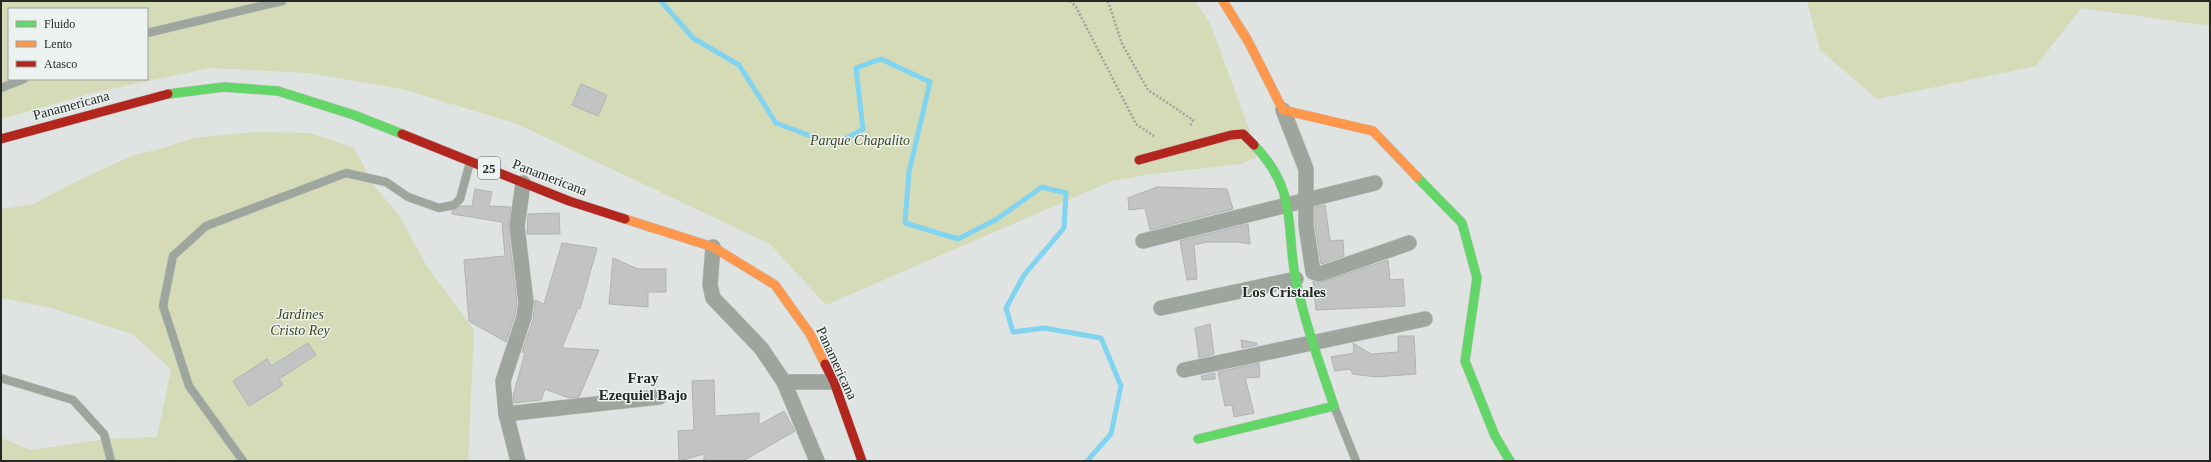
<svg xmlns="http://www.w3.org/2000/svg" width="2211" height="462" font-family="Georgia,serif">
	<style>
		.green { fill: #d5dab7; fill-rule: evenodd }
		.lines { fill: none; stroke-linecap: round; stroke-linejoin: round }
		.stream { stroke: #81d4f0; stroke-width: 5 }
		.building { fill: #c1c4c3; stroke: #b0b3b2 }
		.lane-casing { stroke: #bec1c0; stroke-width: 9 }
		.street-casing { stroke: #bec1c0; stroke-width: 16 }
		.fast-casing { stroke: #bec1c0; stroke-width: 10 }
		.slow-casing { stroke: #bec1c0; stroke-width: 10 }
		.jam-casing { stroke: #bec1c0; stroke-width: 10 }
		.path { stroke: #9ea39e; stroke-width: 2.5; stroke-dasharray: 2 2; stroke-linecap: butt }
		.lane { stroke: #9da59c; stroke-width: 8 }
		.street { stroke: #9da59c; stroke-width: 15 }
		.fast { stroke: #63d668; stroke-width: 9 }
		.slow { stroke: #ff974d; stroke-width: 9 }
		.jam { stroke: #b3261e; stroke-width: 9 }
		.labels { text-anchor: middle; stroke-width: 3; stroke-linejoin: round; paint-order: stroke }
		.shield { fill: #ebf2ef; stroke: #606563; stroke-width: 1 }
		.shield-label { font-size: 13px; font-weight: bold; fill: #252827 }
		.street-label { font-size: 14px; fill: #252827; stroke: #ebf2ef }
		.park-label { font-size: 14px; font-style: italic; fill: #42461e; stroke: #ebf2ef }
		.neighbourhood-label { font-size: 15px; font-weight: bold; fill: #252827; stroke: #ebf2ef }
	</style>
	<rect width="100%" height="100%" fill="#dfe3e1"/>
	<g class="green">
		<path d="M 1,1 L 1195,1 L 1210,23 L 1259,156 L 1241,164 L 1144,175 L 1112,181 L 826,305 L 770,244 L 517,124 L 402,89 L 308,73 L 210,68 L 96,92 L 1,119 ZM 9,9 L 147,9 L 147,79 L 9,79 Z"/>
		<path d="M 1807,1 L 2210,1 L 2210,26 L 2081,8 L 2036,66 L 1877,99 L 1820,50 Z"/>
		<path d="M 254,132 L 310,133 L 354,148 L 375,187 L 399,215 L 426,265 L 474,330 L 468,461 L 176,461 L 174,458 L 175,461 L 1,461 L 1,438 L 31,450 L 107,439 L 157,437 L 171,369 L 132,334 L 51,308 L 1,298 L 1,209 L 32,205 L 75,182 L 134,155 L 160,149 L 194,138 Z"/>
	</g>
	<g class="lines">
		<path class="stream" d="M 661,1 L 693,38 L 739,65 L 776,123 L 835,145 L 863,129 L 856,68 L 881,59 L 930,82 L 909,172 L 905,223 L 958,239 L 997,219 L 1042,187 L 1066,193 L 1064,228 L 1024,275 L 1006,308 L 1013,332 L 1044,328 L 1101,338 L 1121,386 L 1111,434 L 1087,461"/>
	</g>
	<g class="building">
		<path d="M 581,84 L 607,95 L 598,116 L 572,105 Z"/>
		<path d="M 1157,187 L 1227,189 L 1233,209 L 1150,230 L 1145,208 L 1129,210 L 1128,198 Z"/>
		<path d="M 475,189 L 492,192 L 489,206 L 511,207 L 508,228 L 517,302 L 515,315 L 506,342 L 469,321 L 464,260 L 505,256 L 502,222 L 452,214 L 452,211 L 460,206 L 472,206 Z"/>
		<path d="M 1325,205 L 1330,241 L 1343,240 L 1344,256 L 1321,264 L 1315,224 L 1315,207 Z"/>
		<path d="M 559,213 L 560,234 L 527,234 L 528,214 Z"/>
		<path d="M 1248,224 L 1250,244 L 1238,242 L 1206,242 L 1194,245 L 1197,279 L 1187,280 L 1180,241 Z"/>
		<path d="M 562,243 L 597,248 L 580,309 L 578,308 L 562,348 L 599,350 L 579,397 L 569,398 L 545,389 L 541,400 L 514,403 L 513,396 L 525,353 L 522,352 L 533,320 L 535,300 L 544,304 Z"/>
		<path d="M 613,258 L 638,269 L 666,269 L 666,292 L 648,292 L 648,307 L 609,304 Z"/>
		<path d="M 1388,260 L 1390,280 L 1403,279 L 1405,306 L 1316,310 L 1313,281 L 1323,282 Z"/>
		<path d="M 1210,324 L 1214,354 L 1199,358 L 1195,328 Z"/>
		<path d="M 1398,336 L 1414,336 L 1416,374 L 1376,377 L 1353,374 L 1350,369 L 1335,371 L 1331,357 L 1354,353 L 1353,343 L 1371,354 L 1398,352 Z"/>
		<path d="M 1241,340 L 1257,343 L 1257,345 L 1242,348 Z"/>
		<path d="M 308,343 L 316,355 L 279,379 L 283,385 L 249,406 L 233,381 L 267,359 L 271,366 Z"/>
		<path d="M 1259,363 L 1260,377 L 1245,378 L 1254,413 L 1234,417 L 1232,405 L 1225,406 L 1218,372 Z"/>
		<path d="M 1215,373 L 1215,379 L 1202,380 L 1201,376 Z"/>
		<path d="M 714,380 L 715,416 L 759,413 L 759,425 L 784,411 L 795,431 L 743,461 L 704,461 L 704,454 L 679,461 L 678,431 L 694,430 L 692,381 Z"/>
	</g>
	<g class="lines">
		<g class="lane-casing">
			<g id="lane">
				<path d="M 147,33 L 282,1"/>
				<path d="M 1,88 L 24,79"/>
				<path d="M 1,378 L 73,400 L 104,434 L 111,461"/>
				<path d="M 1334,406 L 1356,461"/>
				<path d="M 243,461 L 189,386 L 163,306 L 173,256 L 206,226 L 346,173 L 386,182 L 408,197 L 439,208 L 454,205 L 460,199 L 470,162"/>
			</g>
		</g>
		<g class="street-casing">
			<g id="street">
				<path d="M 1283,110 L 1306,169 L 1306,225 L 1313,272 L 1320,274 L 1409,243"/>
				<path d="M 1143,241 L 1375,183"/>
				<path d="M 713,247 L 710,285 L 713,298 L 761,348 L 784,382 L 817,461"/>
				<path d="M 1161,308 L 1296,279"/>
				<path d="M 1184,370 L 1425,319"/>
				<path d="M 784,382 L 834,382"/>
				<path d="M 506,414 L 659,397"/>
				<path d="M 518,461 L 506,414 L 503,381 L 524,317 L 526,302 L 517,227 L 523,183"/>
			</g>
		</g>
		<g class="fast-casing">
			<g id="fast">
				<path d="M 168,94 L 224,87 L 278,91 L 354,115 L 402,134"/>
				<path d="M 1417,177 L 1462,223 L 1477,278 L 1465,361 L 1495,436 L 1510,461"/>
				<path d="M 1198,439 L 1334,406 C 1320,365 1305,323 1296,281 C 1285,226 1299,192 1254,145"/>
			</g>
		</g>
		<g class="slow-casing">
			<g id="slow">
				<path d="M 1223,1 L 1248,41 L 1283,110 L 1373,131 L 1417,177"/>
				<path d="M 625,219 L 713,247 L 775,285 L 810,334 L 825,364"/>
			</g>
		</g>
		<g class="jam-casing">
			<g id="jam">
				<path d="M 402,134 L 569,201 L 625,219"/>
				<path d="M 1,139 L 168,94"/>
				<path d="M 1139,160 L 1231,135 L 1243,134 L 1254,145"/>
				<path d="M 825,364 L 834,382 L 862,461"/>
			</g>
		</g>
		<g class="path">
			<path d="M 1070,1 L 1076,7 L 1136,124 L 1154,136"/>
			<path d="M 1108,1 L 1122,44 L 1148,90 L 1193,120 L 1190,126"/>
		</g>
		<use href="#lane" class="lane"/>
		<use href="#street" class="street"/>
		<use href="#fast" class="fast"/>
		<use href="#slow" class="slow"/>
		<use href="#jam" class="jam"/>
	</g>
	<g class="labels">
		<rect class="shield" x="478" y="157" width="22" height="22" rx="3"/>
		<g class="shield-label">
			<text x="489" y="173">25</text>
		</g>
		<g class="street-label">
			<text transform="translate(71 105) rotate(-15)" y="5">Panamericana</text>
			<text transform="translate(550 177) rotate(21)" y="5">Panamericana</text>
			<text transform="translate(837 363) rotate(65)" y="5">Panamericana</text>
		</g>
		<g class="park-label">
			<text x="860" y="145">Parque Chapalito</text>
			<text x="300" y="319">Jardines<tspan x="300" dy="16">Cristo Rey</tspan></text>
		</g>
		<g class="neighbourhood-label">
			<text x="1284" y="297">Los Cristales</text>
			<text x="643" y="383">Fray<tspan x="643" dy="17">Ezequiel Bajo</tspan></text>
		</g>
	</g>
	<rect width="2211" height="462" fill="none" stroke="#252827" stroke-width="4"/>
	<rect x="8" y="8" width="140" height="72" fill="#ebf2ef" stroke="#9ca19f"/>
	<rect x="16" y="21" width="20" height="6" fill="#63d668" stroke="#9ca19f"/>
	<text x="44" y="28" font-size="12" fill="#252827">Fluido</text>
	<rect x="16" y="41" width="20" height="6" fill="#ff974d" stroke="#9ca19f"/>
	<text x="44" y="48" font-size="12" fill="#252827">Lento</text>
	<rect x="16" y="61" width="20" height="6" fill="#b3261e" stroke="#9ca19f"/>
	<text x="44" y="68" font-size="12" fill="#252827">Atasco</text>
</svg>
